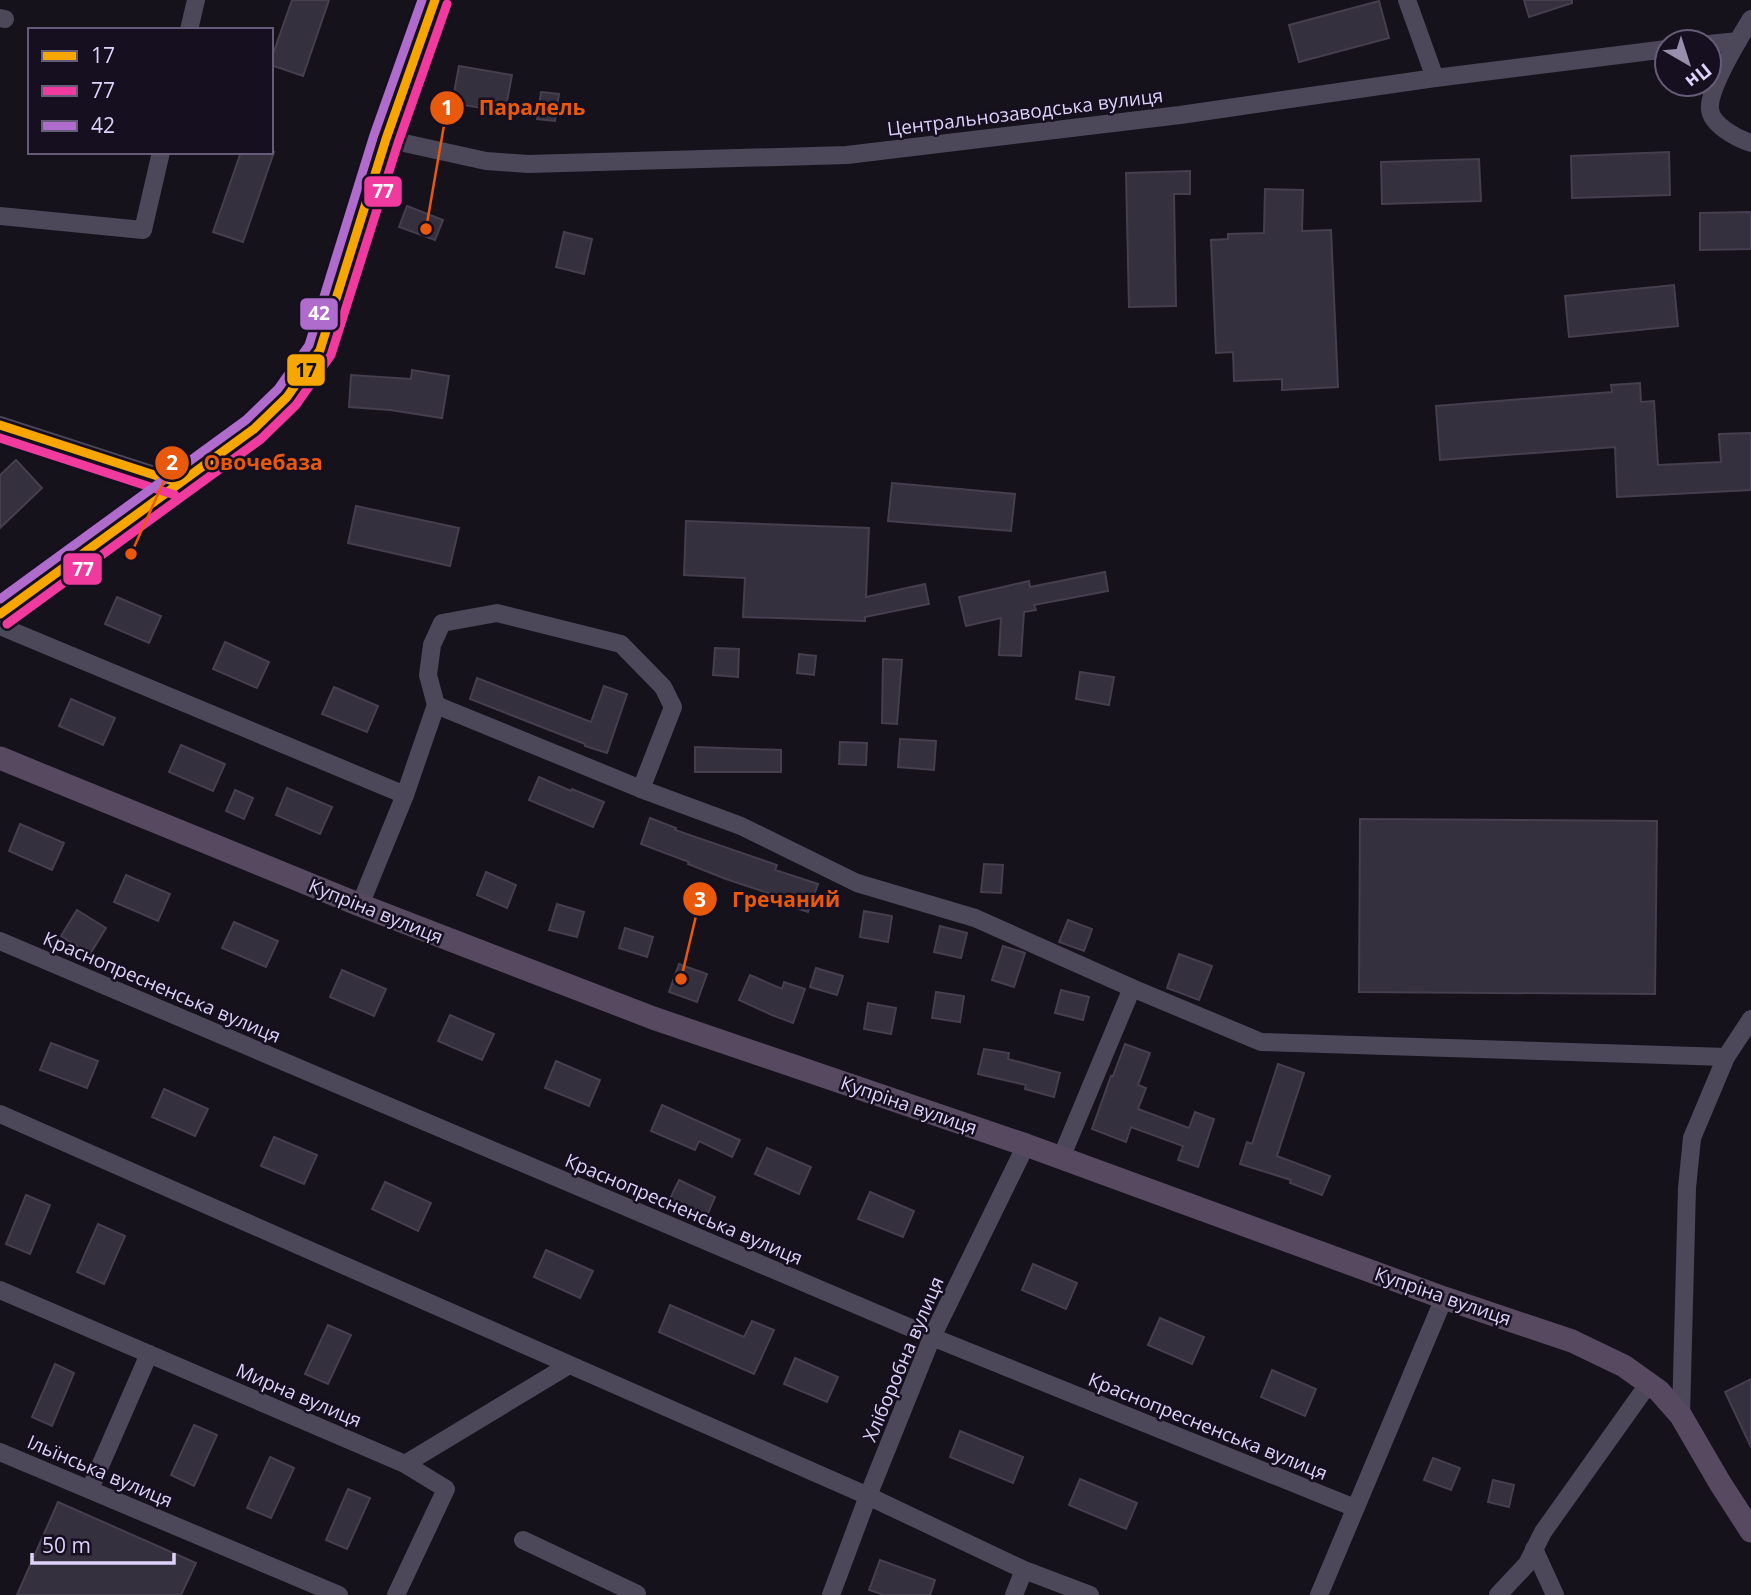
<svg xmlns="http://www.w3.org/2000/svg" width="1751" height="1595" font-family="'Open Sans',sans-serif">
	<style>
		.building { fill: #35303e; stroke: #443e4f; stroke-width: 2 }
		.lines { fill: none; stroke-linecap: round; stroke-linejoin: round }
		.minor { stroke: #4c485a; stroke-width: 18 }
		.major { stroke: #564960; stroke-width: 23 }
		.bus-1-casing { stroke: #150f1f; stroke-width: 14 }
		.bus-2-casing { stroke: #150f1f; stroke-width: 14 }
		.bus-3-casing { stroke: #150f1f; stroke-width: 14 }
		.bus-1 { stroke: #f7a600; stroke-width: 9 }
		.bus-2 { stroke: #f13a9d; stroke-width: 9 }
		.bus-3 { stroke: #b06ccc; stroke-width: 9 }
		.labels { text-anchor: middle; stroke-width: 5; stroke-linejoin: round; paint-order: stroke }
		.street-label { font-size: 19px; fill: #ded2fa; stroke: #150f1f }
		.leader { fill: none; stroke: #e8590c; stroke-width: 2.5 }
		.callout-dot { fill: #e8590c; stroke: #150f1f; stroke-width: 2.5 }
		.mark-label { font-size: 21px; text-anchor: middle; font-weight: bold; fill: #fff }
		.callout-label { font-size: 21px; text-anchor: middle; font-weight: bold; fill: #e8590c; stroke: #150f1f; stroke-width: 5; stroke-linejoin: round; paint-order: stroke }
		.line-badge { stroke: #150f1f; stroke-width: 2.5 }
		.badge-label { font-size: 19px; text-anchor: middle; font-weight: bold; fill: #fff }
		.pale-badge-label { font-size: 19px; text-anchor: middle; font-weight: bold; fill: #111 }
	</style>
	<rect width="100%" height="100%" fill="#16121c"/>
	<g class="building">
		<path d="M 292,0 L 329,0 L 303,76 L 271,65 L 271,60 Z"/>
		<path d="M 1524,0 L 1572,0 L 1572,3 L 1529,17 Z"/>
		<path d="M 1379,1 L 1389,38 L 1299,62 L 1289,25 Z"/>
		<path d="M 459,66 L 512,75 L 505,112 L 452,103 Z"/>
		<path d="M 541,92 L 559,94 L 555,121 L 537,119 Z"/>
		<path d="M 241,152 L 274,152 L 243,242 L 213,232 Z"/>
		<path d="M 1669,152 L 1670,195 L 1572,198 L 1571,156 Z"/>
		<path d="M 1479,159 L 1481,201 L 1382,204 L 1381,162 Z"/>
		<path d="M 1190,171 L 1190,194 L 1174,194 L 1176,306 L 1129,307 L 1126,173 Z"/>
		<path d="M 1265,189 L 1303,190 L 1302,231 L 1331,230 L 1338,387 L 1282,390 L 1282,379 L 1234,381 L 1233,352 L 1216,353 L 1211,240 L 1228,239 L 1228,234 L 1264,233 Z"/>
		<path d="M 407,206 L 443,220 L 435,240 L 399,227 Z"/>
		<path d="M 1751,212 L 1751,249 L 1700,250 L 1700,213 Z"/>
		<path d="M 564,232 L 592,239 L 584,274 L 556,267 Z"/>
		<path d="M 1674,285 L 1678,326 L 1569,337 L 1565,296 Z"/>
		<path d="M 412,370 L 449,376 L 442,418 L 390,410 L 349,407 L 351,375 L 411,379 Z"/>
		<path d="M 1640,383 L 1641,402 L 1654,401 L 1658,465 L 1721,462 L 1719,434 L 1751,433 L 1751,490 L 1617,497 L 1615,447 L 1440,460 L 1436,406 L 1612,392 L 1611,385 Z"/>
		<path d="M 16,460 L 42,488 L 0,528 L 0,475 Z"/>
		<path d="M 892,483 L 1015,494 L 1011,531 L 888,521 Z"/>
		<path d="M 356,506 L 459,528 L 450,566 L 348,543 Z"/>
		<path d="M 686,521 L 869,528 L 866,597 L 925,584 L 929,604 L 865,617 L 865,621 L 743,617 L 745,578 L 684,575 Z"/>
		<path d="M 1105,572 L 1108,591 L 1034,605 L 1036,610 L 1024,612 L 1021,656 L 999,655 L 1001,618 L 966,626 L 959,597 L 1029,581 L 1030,587 Z"/>
		<path d="M 117,597 L 161,616 L 149,643 L 105,624 Z"/>
		<path d="M 225,642 L 269,662 L 257,688 L 213,669 Z"/>
		<path d="M 715,648 L 739,649 L 738,677 L 713,675 Z"/>
		<path d="M 799,654 L 816,656 L 814,675 L 797,673 Z"/>
		<path d="M 883,659 L 902,660 L 897,724 L 882,723 Z"/>
		<path d="M 1080,672 L 1114,677 L 1109,705 L 1076,699 Z"/>
		<path d="M 477,678 L 591,722 L 604,686 L 627,694 L 607,753 L 585,746 L 585,744 L 470,699 Z"/>
		<path d="M 334,687 L 378,706 L 367,732 L 322,714 Z"/>
		<path d="M 71,699 L 115,718 L 103,745 L 59,726 Z"/>
		<path d="M 900,739 L 936,741 L 934,770 L 898,767 Z"/>
		<path d="M 840,742 L 867,743 L 866,765 L 839,764 Z"/>
		<path d="M 181,745 L 225,764 L 213,791 L 169,772 Z"/>
		<path d="M 695,747 L 781,750 L 781,772 L 695,772 Z"/>
		<path d="M 539,777 L 571,791 L 572,789 L 604,802 L 593,827 L 529,800 Z"/>
		<path d="M 287,788 L 332,807 L 320,834 L 276,815 Z"/>
		<path d="M 235,790 L 253,798 L 244,819 L 226,811 Z"/>
		<path d="M 650,818 L 676,828 L 675,830 L 777,865 L 775,870 L 818,884 L 808,912 L 782,903 L 783,898 L 726,879 L 688,864 L 689,862 L 641,844 Z"/>
		<path d="M 1360,819 L 1657,821 L 1655,994 L 1359,992 Z"/>
		<path d="M 20,824 L 64,843 L 52,870 L 9,851 Z"/>
		<path d="M 984,864 L 1003,865 L 1001,893 L 981,892 Z"/>
		<path d="M 486,872 L 516,885 L 507,908 L 477,895 Z"/>
		<path d="M 126,875 L 170,894 L 158,921 L 114,902 Z"/>
		<path d="M 557,904 L 584,912 L 577,937 L 549,930 Z"/>
		<path d="M 77,910 L 106,928 L 90,954 L 61,936 Z"/>
		<path d="M 864,911 L 892,916 L 888,942 L 860,937 Z"/>
		<path d="M 1068,920 L 1092,929 L 1084,951 L 1059,942 Z"/>
		<path d="M 234,922 L 278,941 L 266,967 L 222,948 Z"/>
		<path d="M 940,926 L 967,933 L 961,958 L 934,952 Z"/>
		<path d="M 625,928 L 653,937 L 647,957 L 619,948 Z"/>
		<path d="M 1003,946 L 1025,953 L 1014,987 L 992,980 Z"/>
		<path d="M 1179,954 L 1212,966 L 1199,1000 L 1167,988 Z"/>
		<path d="M 679,964 L 707,974 L 697,1002 L 669,992 Z"/>
		<path d="M 816,968 L 843,976 L 837,995 L 810,987 Z"/>
		<path d="M 342,970 L 386,989 L 374,1016 L 330,997 Z"/>
		<path d="M 750,975 L 782,989 L 784,982 L 805,989 L 793,1023 L 772,1015 L 739,1000 Z"/>
		<path d="M 1061,990 L 1089,997 L 1083,1020 L 1055,1013 Z"/>
		<path d="M 936,992 L 964,996 L 960,1022 L 932,1018 Z"/>
		<path d="M 868,1003 L 896,1008 L 891,1034 L 864,1029 Z"/>
		<path d="M 450,1015 L 494,1034 L 482,1060 L 438,1041 Z"/>
		<path d="M 51,1043 L 98,1061 L 87,1088 L 40,1070 Z"/>
		<path d="M 1125,1044 L 1150,1053 L 1138,1085 L 1146,1088 L 1138,1109 L 1189,1128 L 1195,1112 L 1214,1119 L 1198,1167 L 1178,1160 L 1183,1146 L 1131,1127 L 1126,1142 L 1092,1129 L 1111,1076 L 1113,1076 Z"/>
		<path d="M 984,1049 L 1009,1053 L 1008,1059 L 1060,1073 L 1054,1097 L 1025,1089 L 1026,1085 L 978,1074 Z"/>
		<path d="M 556,1061 L 600,1080 L 589,1106 L 545,1088 Z"/>
		<path d="M 1278,1064 L 1304,1073 L 1277,1156 L 1330,1176 L 1322,1195 L 1290,1183 L 1291,1180 L 1240,1164 L 1247,1142 L 1252,1144 Z"/>
		<path d="M 164,1089 L 208,1109 L 195,1136 L 152,1117 Z"/>
		<path d="M 662,1105 L 740,1140 L 732,1157 L 699,1141 L 695,1150 L 651,1131 Z"/>
		<path d="M 274,1137 L 317,1155 L 304,1184 L 261,1166 Z"/>
		<path d="M 767,1148 L 811,1167 L 799,1194 L 755,1174 Z"/>
		<path d="M 679,1180 L 715,1197 L 705,1220 L 668,1203 Z"/>
		<path d="M 385,1182 L 431,1203 L 418,1231 L 372,1209 Z"/>
		<path d="M 870,1192 L 914,1211 L 903,1237 L 858,1219 Z"/>
		<path d="M 26,1195 L 50,1205 L 30,1254 L 6,1244 Z"/>
		<path d="M 98,1224 L 125,1236 L 104,1284 L 77,1272 Z"/>
		<path d="M 546,1250 L 593,1271 L 580,1298 L 534,1277 Z"/>
		<path d="M 1033,1264 L 1077,1283 L 1066,1309 L 1022,1290 Z"/>
		<path d="M 670,1305 L 744,1337 L 752,1321 L 774,1330 L 754,1374 L 659,1332 Z"/>
		<path d="M 1160,1318 L 1204,1337 L 1192,1364 L 1148,1345 Z"/>
		<path d="M 328,1325 L 351,1335 L 328,1384 L 305,1374 Z"/>
		<path d="M 795,1358 L 838,1377 L 827,1402 L 784,1384 Z"/>
		<path d="M 55,1364 L 74,1373 L 52,1426 L 32,1417 Z"/>
		<path d="M 1272,1370 L 1316,1389 L 1305,1416 L 1261,1397 Z"/>
		<path d="M 1751,1379 L 1751,1447 L 1725,1392 Z"/>
		<path d="M 194,1425 L 217,1435 L 194,1486 L 171,1475 Z"/>
		<path d="M 960,1431 L 1023,1457 L 1013,1483 L 950,1457 Z"/>
		<path d="M 270,1457 L 294,1468 L 271,1518 L 247,1508 Z"/>
		<path d="M 1433,1458 L 1460,1468 L 1451,1490 L 1424,1480 Z"/>
		<path d="M 1080,1479 L 1137,1503 L 1126,1529 L 1069,1505 Z"/>
		<path d="M 1493,1480 L 1514,1485 L 1509,1507 L 1488,1502 Z"/>
		<path d="M 348,1489 L 370,1498 L 347,1549 L 326,1540 Z"/>
		<path d="M 58,1502 L 196,1563 L 181,1595 L 17,1595 Z"/>
		<path d="M 880,1560 L 935,1580 L 930,1595 L 884,1595 L 869,1590 Z"/>
	</g>
	<g class="lines">
		<g class="minor">
			<path d="M 1407,0 L 1435,78"/>
			<path d="M 0,18 L 5,19"/>
			<path d="M 1751,19 C 1740,37 1708,89 1710,109 C 1711,125 1738,139 1751,143"/>
			<path d="M 189,30 L 196,0"/>
			<path d="M 1709,44 L 1738,41"/>
			<path d="M 386,139 L 486,161 L 528,164 L 847,155 L 1180,115 L 1435,78 L 1667,49"/>
			<path d="M 0,216 L 143,230 L 161,152"/>
			<path d="M 0,425 L 179,483"/>
			<path d="M 0,626 L 405,795 L 436,705 L 641,789 L 741,826 L 857,883 L 975,918 L 1132,988 L 1261,1042 L 1726,1057"/>
			<path d="M 436,705 L 428,675 L 432,645 L 442,623 L 497,613 L 621,644 L 663,687 L 673,707 L 641,789"/>
			<path d="M 360,905 L 405,795"/>
			<path d="M 0,941 L 932,1337 L 1355,1508"/>
			<path d="M 0,1114 L 868,1496 L 1024,1570 L 1090,1595"/>
			<path d="M 1061,1158 L 1132,988"/>
			<path d="M 0,1290 L 405,1464 L 569,1365"/>
			<path d="M 1681,1416 L 1687,1188 L 1692,1138 L 1726,1057 L 1751,1019"/>
			<path d="M 0,1452 L 339,1595"/>
			<path d="M 90,1489 L 149,1354"/>
			<path d="M 523,1540 L 637,1594 L 636,1595"/>
			<path d="M 1534,1549 L 1555,1595"/>
			<path d="M 396,1595 L 446,1489 L 405,1464"/>
			<path d="M 831,1595 L 868,1496 L 932,1337 L 1026,1145"/>
			<path d="M 1014,1595 L 1024,1570"/>
			<path d="M 1319,1595 L 1444,1298"/>
			<path d="M 1498,1595 L 1527,1564 L 1543,1532 L 1649,1383"/>
		</g>
		<g class="major">
			<path d="M 0,614 L 254,429 L 287,397 L 320,350 L 386,139 L 435,0"/>
			<path d="M 0,758 L 360,905 L 653,1018 L 1026,1145 L 1444,1298 L 1572,1341 L 1624,1366 L 1659,1391 L 1681,1416 L 1720,1483 L 1751,1531"/>
		</g>
		<g class="bus-1-casing">
			<g id="bus-1">
				<path d="M 0,425 L 179,483"/>
				<path d="M 0,614 L 254,429 L 287,397 L 320,350 L 386,139 L 435,0"/>
			</g>
		</g>
		<g class="bus-2-casing">
			<g id="bus-2">
				<path d="M 0,438 L 175,495"/>
				<path d="M 7,624 L 261,439 L 296,405 L 331,355 L 398,143 L 447,4"/>
			</g>
		</g>
		<g class="bus-3-casing">
			<path id="bus-3" d="M 0,599 L 246,420 L 278,389 L 309,345 L 374,135 L 422,0"/>
		</g>
		<use href="#bus-1" class="bus-1"/>
		<use href="#bus-2" class="bus-2"/>
		<use href="#bus-3" class="bus-3"/>
	</g>
	<g class="labels">
		<g class="street-label">
			<text transform="translate(1025 112) rotate(-7)" y="7">Центральнозаводська вулиця</text>
			<text transform="translate(376 911) rotate(22)" y="7">Купріна вулиця</text>
			<text transform="translate(162 987) rotate(23)" y="7">Краснопресненська вулиця</text>
			<text transform="translate(909 1105) rotate(19)" y="7">Купріна вулиця</text>
			<text transform="translate(684 1209) rotate(23)" y="7">Краснопресненська вулиця</text>
			<text transform="translate(1443 1296) rotate(19)" y="7">Купріна вулиця</text>
			<text transform="translate(903 1359) rotate(-67)" y="7">Хліборобна вулиця</text>
			<text transform="translate(299 1395) rotate(23)" y="7">Мирна вулиця</text>
			<text transform="translate(1208 1426) rotate(22)" y="7">Краснопресненська вулиця</text>
			<text transform="translate(100 1471) rotate(23)" y="7">Ільїнська вулиця</text>
		</g>
	</g>
	<path class="leader" d="M426 229L447 108M131 554L172 463M681 979L700 899"/>
	<g class="callout-dot">
		<circle cx="426" cy="229" r="7"/>
		<circle cx="131" cy="554" r="7"/>
		<circle cx="681" cy="979" r="7"/>
		<circle cx="447" cy="108" r="18"/>
		<circle cx="172" cy="463" r="18"/>
		<circle cx="700" cy="899" r="18"/>
	</g>
	<g class="mark-label">
		<text x="447" y="115">1</text>
		<text x="172" y="470">2</text>
		<text x="700" y="907">3</text>
	</g>
	<g class="callout-label">
		<text x="532" y="115">Паралель</text>
		<text x="263" y="470">Овочебаза</text>
		<text x="786" y="907">Гречаний</text>
	</g>
	<g class="line-badge">
		<rect x="363" y="175" width="40" height="33" rx="7" fill="#f13a9d"/>
		<rect x="299" y="297" width="40" height="34" rx="7" fill="#b06ccc"/>
		<rect x="286" y="353" width="40" height="34" rx="7" fill="#f7a600"/>
		<rect x="62" y="552" width="41" height="34" rx="7" fill="#f13a9d"/>
	</g>
	<g class="badge-label">
		<text x="383" y="198">77</text>
		<text x="319" y="320">42</text>
		<text x="83" y="576">77</text>
	</g>
	<g class="pale-badge-label">
		<text x="306" y="377">17</text>
	</g>
	<rect x="28" y="28" width="245" height="126" fill="#150f1f" stroke="#655d77" stroke-width="2"/>
	<rect x="42" y="51" width="35" height="10" fill="#f7a600" stroke="#655d77" stroke-width="2"/>
	<text x="91" y="63" font-size="21" fill="#ded2fa">17</text>
	<rect x="42" y="86" width="35" height="10" fill="#f13a9d" stroke="#655d77" stroke-width="2"/>
	<text x="91" y="98" font-size="21" fill="#ded2fa">77</text>
	<rect x="42" y="121" width="35" height="10" fill="#b06ccc" stroke="#655d77" stroke-width="2"/>
	<text x="91" y="133" font-size="21" fill="#ded2fa">42</text>
	<g transform="translate(1688 63) rotate(141)"><circle r="33" fill="#150f1f" stroke="#655d77" stroke-width="2"/>
	<path d="M0-5L12 26L0 18L-12 26Z" fill="#988fac"/>
	<text y="-10" font-size="19" font-weight="bold" text-anchor="middle" fill="#ded2fa">Пн</text>
	</g>
	<path d="M32 1553v10h142v-10" fill="none" stroke="#ded2fa" stroke-width="3.5"/>
	<text x="42" y="1553" font-size="21" fill="#ded2fa" stroke="#150f1f" stroke-width="5" paint-order="stroke">50 m</text>
</svg>
